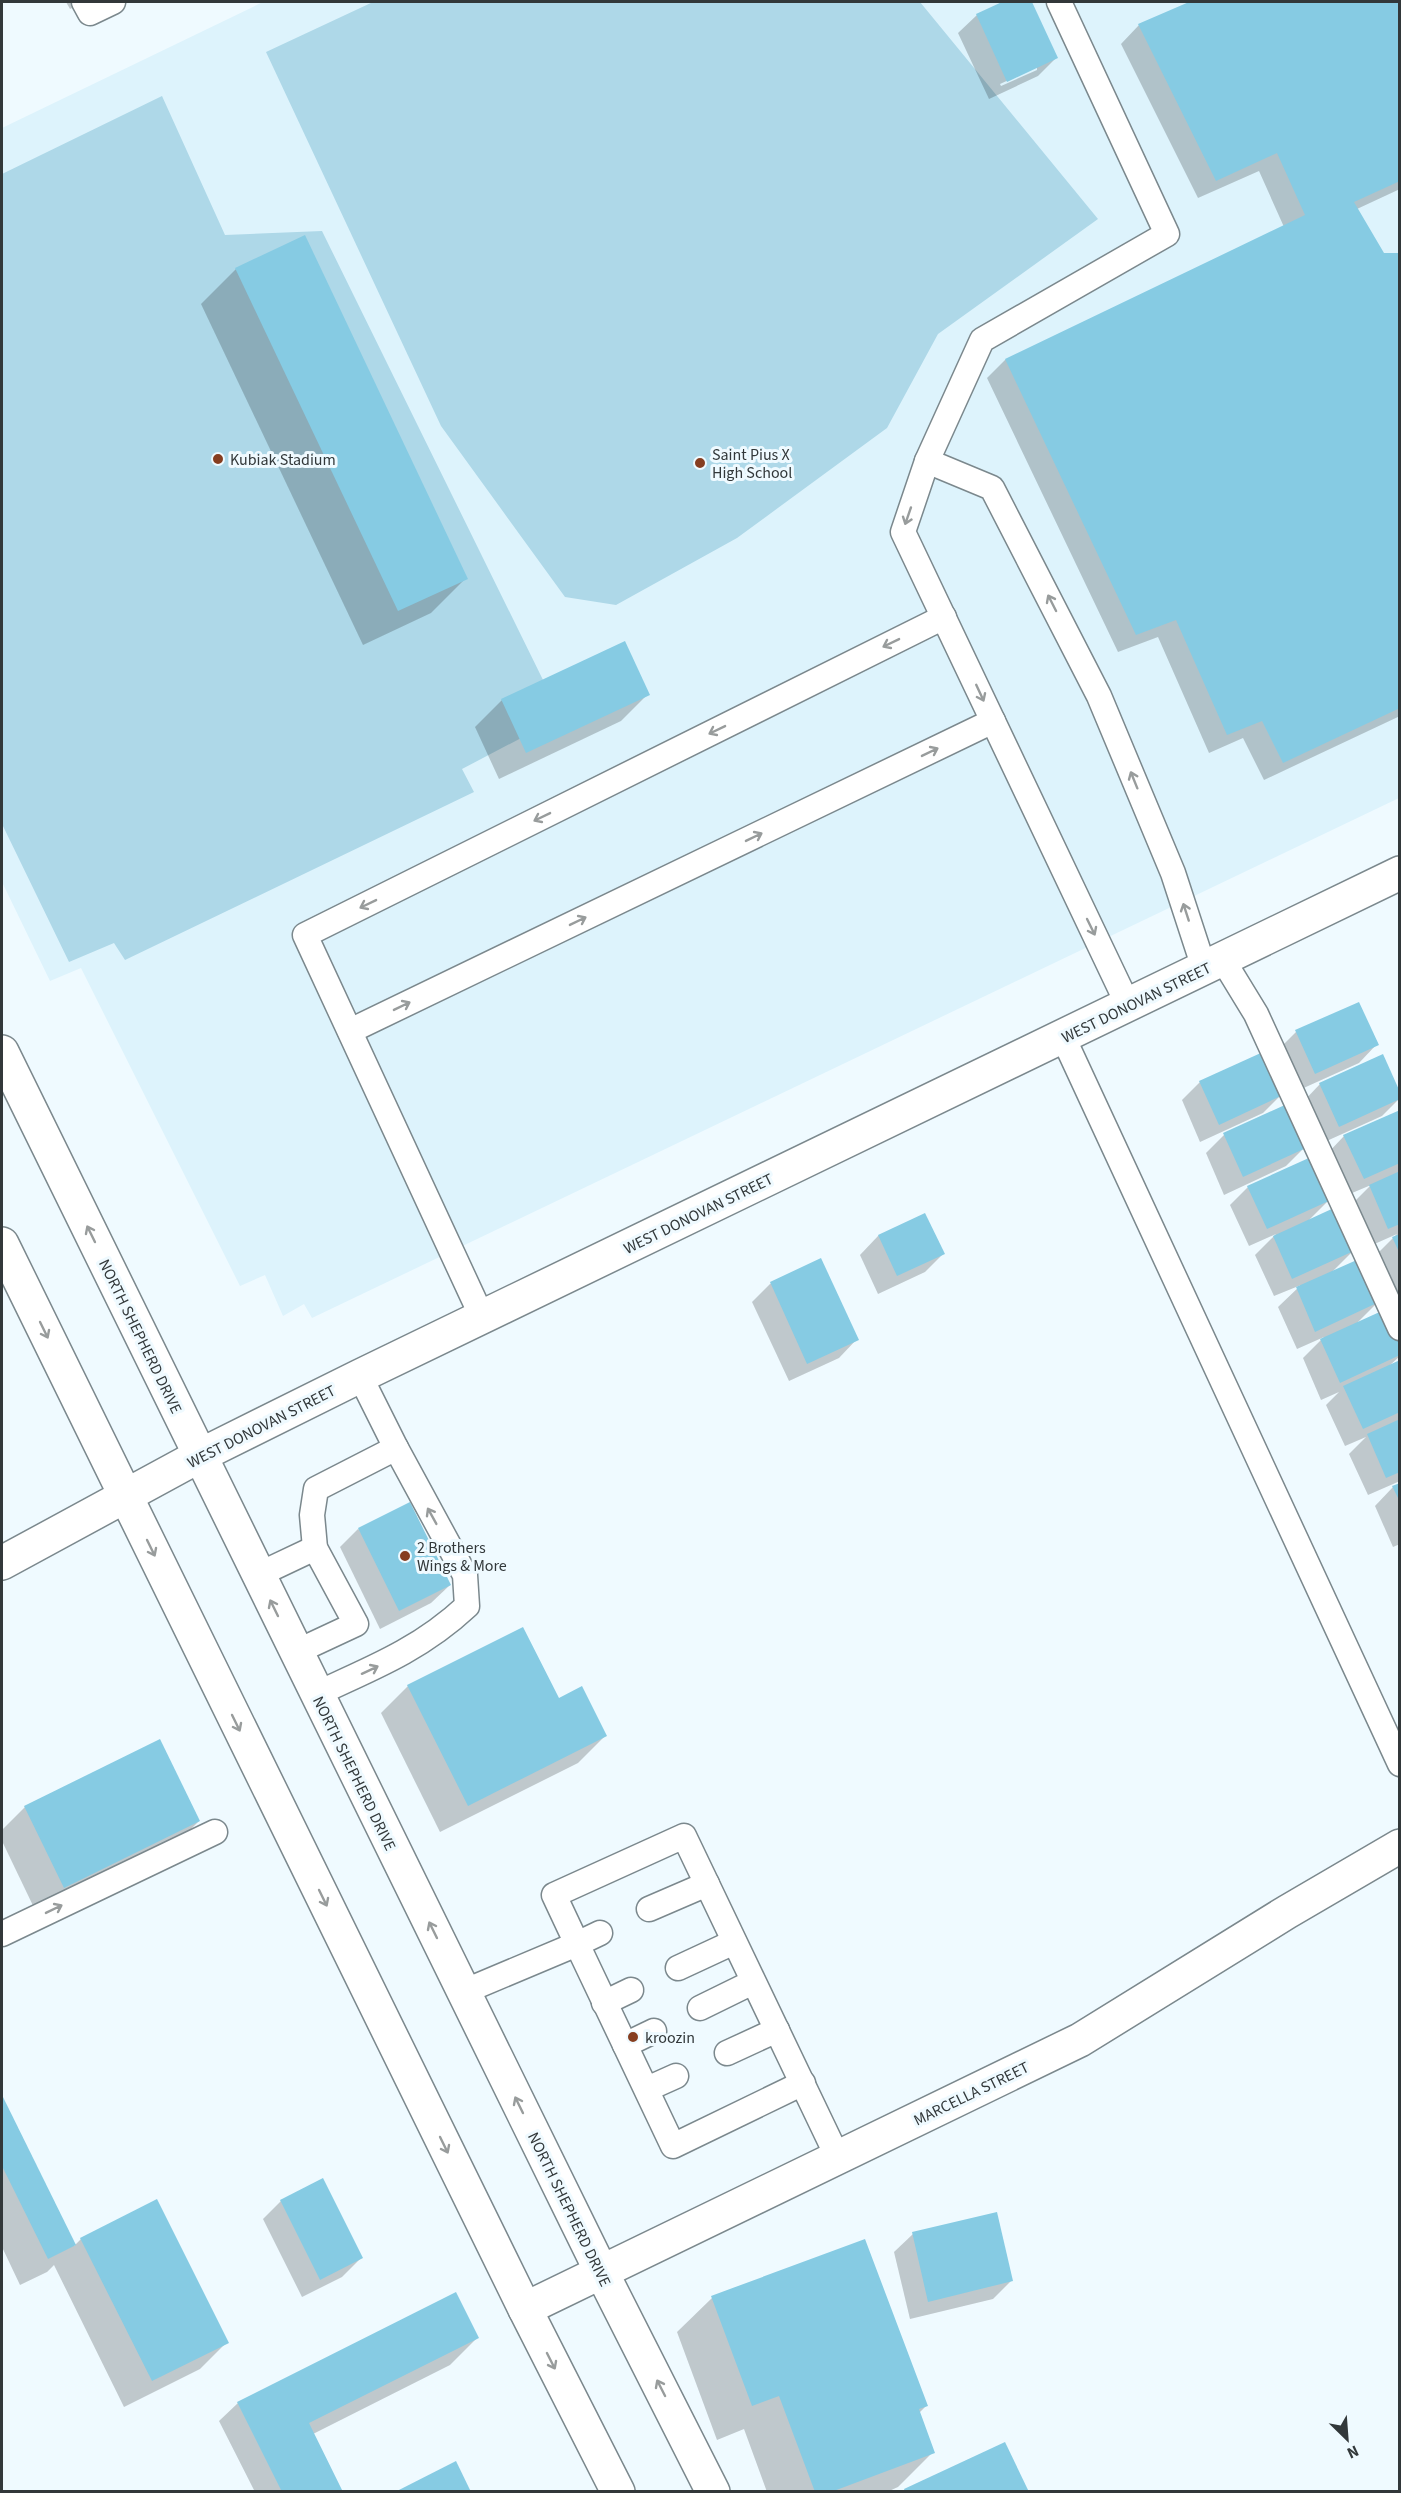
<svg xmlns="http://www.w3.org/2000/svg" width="1401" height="2493" font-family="'Source Sans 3',sans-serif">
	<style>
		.built { fill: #ddf3fc }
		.green { fill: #aed8e8 }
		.shadow { fill: #0003; fill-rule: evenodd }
		.building { fill: #86cbe3 }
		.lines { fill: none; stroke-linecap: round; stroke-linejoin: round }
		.lane-casing { stroke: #7b888d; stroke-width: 27 }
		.street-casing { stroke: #7b888d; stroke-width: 36 }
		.secondary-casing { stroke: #7b888d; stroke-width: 36 }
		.primary-casing { stroke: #7b888d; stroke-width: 36 }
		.lane { stroke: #fff; stroke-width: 24 }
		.street { stroke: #fff; stroke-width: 33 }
		.secondary { stroke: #fff; stroke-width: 33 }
		.primary { stroke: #fff; stroke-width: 33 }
		.oneway { stroke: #989c9c }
		.poi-dot { fill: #863e20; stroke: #effaff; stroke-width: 2 }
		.labels { text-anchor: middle; stroke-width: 6; stroke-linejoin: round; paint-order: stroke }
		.poi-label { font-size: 16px; fill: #32383a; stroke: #effaff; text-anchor: start }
		.street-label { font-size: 16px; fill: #32383a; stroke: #effaff }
	</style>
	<rect width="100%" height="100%" fill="#effaff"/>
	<path class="built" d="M 263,2 L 1399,2 L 1399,798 L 312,1318 L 304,1304 L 283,1316 L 265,1275 L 240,1286 L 81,968 L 50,981 L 2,882 L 2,128 Z"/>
	<g class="green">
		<path d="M 373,2 L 920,2 L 1098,219 L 938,334 L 887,428 L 737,538 L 616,605 L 565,597 L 441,426 L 266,52 Z"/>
		<path d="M 162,96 L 225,235 L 322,231 L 545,684 L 525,736 L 462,769 L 474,792 L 125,960 L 114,943 L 69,962 L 2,824 L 2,174 Z"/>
	</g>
	<g class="shadow">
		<path d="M 66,2 L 85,2 L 70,9 Z"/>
		<path d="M 1006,2 L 1030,2 L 1056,58 L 1038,76 L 989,99 L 958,33 L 977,15 ZM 1037,67 L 1037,70 L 1001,86 L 1000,84 Z"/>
		<path d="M 1192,2 L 1400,2 L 1400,189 L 1357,209 L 1383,255 L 1400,255 L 1400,716 L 1264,780 L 1243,738 L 1209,753 L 1158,637 L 1118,652 L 987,378 L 1005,360 L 1284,227 L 1259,171 L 1198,198 L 1121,44 L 1139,25 Z"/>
		<path d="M 236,269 L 466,578 L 431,613 L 363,645 L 201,304 Z"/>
		<path d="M 648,694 L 621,721 L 499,779 L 475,727 L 502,700 Z"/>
		<path d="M 1296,1032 L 1377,1044 L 1359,1063 L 1297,1091 L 1278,1050 Z"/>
		<path d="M 1200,1082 L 1281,1095 L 1263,1113 L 1200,1142 L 1182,1100 Z"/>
		<path d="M 1320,1084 L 1400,1098 L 1382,1116 L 1320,1144 L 1302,1103 Z"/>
		<path d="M 1400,1111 L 1400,1295 L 1393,1298 L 1374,1257 L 1397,1234 L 1370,1246 L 1351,1205 L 1371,1185 L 1345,1196 L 1326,1155 L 1344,1136 Z"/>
		<path d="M 1224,1135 L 1304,1148 L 1286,1166 L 1224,1195 L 1206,1153 Z"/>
		<path d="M 1248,1187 L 1329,1200 L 1308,1221 L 1354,1250 L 1332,1272 L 1378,1302 L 1357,1323 L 1400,1347 L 1400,1356 L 1389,1366 L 1400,1362 L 1400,1481 L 1368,1495 L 1349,1454 L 1366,1437 L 1345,1446 L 1326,1405 L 1339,1392 L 1321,1400 L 1303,1358 L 1324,1337 L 1297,1349 L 1278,1307 L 1301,1285 L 1274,1296 L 1255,1255 L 1276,1234 L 1249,1246 L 1230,1205 Z"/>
		<path d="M 925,1215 L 943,1254 L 925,1272 L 878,1294 L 860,1255 L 878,1236 Z"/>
		<path d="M 820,1260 L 857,1339 L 839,1358 L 789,1381 L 752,1302 L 770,1284 Z"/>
		<path d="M 1400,1484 L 1400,1544 L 1393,1547 L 1375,1506 L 1393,1487 Z"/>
		<path d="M 358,1529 L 450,1585 L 431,1603 L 380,1629 L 340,1547 Z"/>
		<path d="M 408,1686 L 558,1700 L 605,1736 L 578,1763 L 440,1832 L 381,1713 Z"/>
		<path d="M 25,1807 L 199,1821 L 172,1848 L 37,1914 L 2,1841 L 2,1830 Z"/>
		<path d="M 2,2099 L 74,2246 L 81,2239 L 227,2342 L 200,2369 L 124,2407 L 54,2265 L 47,2272 L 20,2285 L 2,2247 Z"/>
		<path d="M 281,2201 L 361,2258 L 342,2277 L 302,2297 L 263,2219 Z"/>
		<path d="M 913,2234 L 1012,2280 L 993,2299 L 910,2319 L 894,2252 Z"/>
		<path d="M 864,2241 L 926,2406 L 919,2413 L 933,2452 L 898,2487 L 887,2492 L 767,2492 L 744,2429 L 717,2440 L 677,2332 L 712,2298 Z"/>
		<path d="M 477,2338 L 450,2365 L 313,2434 L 341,2492 L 255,2492 L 219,2421 L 238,2403 Z"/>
	</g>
	<g class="building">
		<path d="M 1002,2 L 1032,2 L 1058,58 L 1007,82 L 976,14 Z"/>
		<path d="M 1189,2 L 1400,2 L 1400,181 L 1354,202 L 1384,253 L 1400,253 L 1400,708 L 1283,763 L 1262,721 L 1227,735 L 1176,620 L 1136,635 L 1005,359 L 1305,215 L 1277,153 L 1216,181 L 1138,24 Z"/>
		<path d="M 305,235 L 468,579 L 398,611 L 235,268 Z"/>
		<path d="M 625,641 L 650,695 L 526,753 L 501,699 Z"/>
		<path d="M 1359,1002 L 1379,1045 L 1315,1074 L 1295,1030 Z"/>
		<path d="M 1263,1052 L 1283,1095 L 1219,1125 L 1199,1081 Z"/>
		<path d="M 1383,1054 L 1400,1092 L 1400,1099 L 1339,1127 L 1319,1083 Z"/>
		<path d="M 1287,1104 L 1306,1148 L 1243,1177 L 1223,1133 Z"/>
		<path d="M 1400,1110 L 1400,1163 L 1364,1179 L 1343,1135 Z"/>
		<path d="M 1311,1157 L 1331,1200 L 1267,1229 L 1247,1186 Z"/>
		<path d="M 1400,1171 L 1400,1224 L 1388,1229 L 1369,1185 Z"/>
		<path d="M 1336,1207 L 1356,1250 L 1292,1279 L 1273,1236 Z"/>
		<path d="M 925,1213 L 945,1254 L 897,1276 L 878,1235 Z"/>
		<path d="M 1400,1234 L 1400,1254 L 1392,1237 Z"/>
		<path d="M 821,1258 L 859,1340 L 807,1364 L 770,1282 Z"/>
		<path d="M 1359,1259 L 1379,1302 L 1315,1332 L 1296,1287 Z"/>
		<path d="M 1384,1310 L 1400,1344 L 1400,1355 L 1340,1383 L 1320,1339 Z"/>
		<path d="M 1400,1360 L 1400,1412 L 1363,1429 L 1343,1386 Z"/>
		<path d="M 1400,1419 L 1400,1472 L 1386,1478 L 1367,1434 Z"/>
		<path d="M 1400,1483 L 1400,1502 L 1392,1486 Z"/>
		<path d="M 410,1502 L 451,1585 L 399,1611 L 358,1528 Z"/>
		<path d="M 523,1627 L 559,1698 L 582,1686 L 607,1736 L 468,1806 L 407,1685 Z"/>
		<path d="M 160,1739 L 200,1821 L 64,1888 L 24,1806 Z"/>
		<path d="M 2,2095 L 76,2245 L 48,2259 L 2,2166 Z"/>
		<path d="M 323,2178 L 363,2258 L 320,2280 L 280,2200 Z"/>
		<path d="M 157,2199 L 229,2343 L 152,2381 L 80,2238 Z"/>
		<path d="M 997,2212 L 1013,2281 L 928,2302 L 912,2232 Z"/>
		<path d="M 865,2239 L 928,2406 L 919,2409 L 935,2453 L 831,2492 L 815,2492 L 779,2396 L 752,2406 L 711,2296 Z"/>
		<path d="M 456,2292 L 479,2338 L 309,2423 L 343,2492 L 282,2492 L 237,2402 Z"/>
		<path d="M 1005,2442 L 1029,2492 L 905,2492 L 904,2489 Z"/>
		<path d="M 456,2461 L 471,2492 L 395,2492 Z"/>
	</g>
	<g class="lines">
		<g class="lane-casing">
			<g id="lane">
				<path d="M 84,2 L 90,13 L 113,2"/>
				<path d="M 1059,2 L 1167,234 L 982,340 L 927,461 L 903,532 L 1128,1005"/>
				<path d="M 927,461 L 992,488 L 1099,696 L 1173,873 L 1204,968"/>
				<path d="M 1223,960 L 1256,1014 L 1400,1328"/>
				<path d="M 350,1031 L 993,721"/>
				<path d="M 1063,1037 L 1400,1764"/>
				<path d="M 482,1317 L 305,935 L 944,617"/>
				<path d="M 258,1575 L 315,1548"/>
				<path d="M 296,1652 L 356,1624 L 315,1548 L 312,1515 L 316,1489 L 396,1448 L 360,1376"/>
				<path d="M 316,1694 C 373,1668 421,1649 467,1606 L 465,1575 L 396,1448"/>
				<path d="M 649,1909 L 707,1884"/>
				<path d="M 600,1933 L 577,1944 L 554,1895 L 684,1836 L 838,2158"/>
				<path d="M 2,1934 L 215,1832"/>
				<path d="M 678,1968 L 734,1942"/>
				<path d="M 463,1992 L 577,1944 L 673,2146 L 803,2083"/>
				<path d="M 604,2003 L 631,1990"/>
				<path d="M 700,2008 L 753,1982"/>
				<path d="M 625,2045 L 654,2031"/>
				<path d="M 727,2053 L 777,2030"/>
				<path d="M 647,2089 L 676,2076"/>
			</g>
		</g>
		<g class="street-casing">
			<path id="street" d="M 525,2309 L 1080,2040 L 1287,1912 L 1400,1846"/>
		</g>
		<g class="secondary-casing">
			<path id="secondary" d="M 2,1563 L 199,1456 L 360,1376 L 1400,873"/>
		</g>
		<g class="primary-casing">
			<g id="primary">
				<path d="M 2,1052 L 601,2271 L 713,2492"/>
				<path d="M 2,1244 L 525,2309 L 618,2492"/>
			</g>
		</g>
		<use href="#lane" class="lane"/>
		<use href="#street" class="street"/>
		<use href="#secondary" class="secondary"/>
		<use href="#primary" class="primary"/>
	</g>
	<defs><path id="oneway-shaft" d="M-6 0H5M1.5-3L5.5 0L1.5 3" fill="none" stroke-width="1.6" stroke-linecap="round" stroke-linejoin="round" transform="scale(1.5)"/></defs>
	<g class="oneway">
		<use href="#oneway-shaft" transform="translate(908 516) rotate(109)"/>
		<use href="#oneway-shaft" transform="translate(1052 603) rotate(-117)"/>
		<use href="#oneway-shaft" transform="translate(891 643) rotate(154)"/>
		<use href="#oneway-shaft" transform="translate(980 693) rotate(65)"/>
		<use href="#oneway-shaft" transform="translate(717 730) rotate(154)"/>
		<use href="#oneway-shaft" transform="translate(930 752) rotate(-26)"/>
		<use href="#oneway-shaft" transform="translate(1134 780) rotate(-112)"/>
		<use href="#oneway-shaft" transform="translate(542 817) rotate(154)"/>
		<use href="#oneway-shaft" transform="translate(754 837) rotate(-26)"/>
		<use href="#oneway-shaft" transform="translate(368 904) rotate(154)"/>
		<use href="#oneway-shaft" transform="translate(1186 912) rotate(-108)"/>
		<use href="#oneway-shaft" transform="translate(578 921) rotate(-26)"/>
		<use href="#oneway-shaft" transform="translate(1091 927) rotate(64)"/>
		<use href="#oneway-shaft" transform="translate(402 1006) rotate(-26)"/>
		<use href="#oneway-shaft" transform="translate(91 1234) rotate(-116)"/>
		<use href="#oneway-shaft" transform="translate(44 1330) rotate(64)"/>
		<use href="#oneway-shaft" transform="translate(432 1516) rotate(-119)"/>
		<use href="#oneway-shaft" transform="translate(151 1548) rotate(64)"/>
		<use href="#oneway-shaft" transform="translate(274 1608) rotate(-116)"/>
		<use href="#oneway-shaft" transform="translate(370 1670) rotate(-25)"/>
		<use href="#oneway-shaft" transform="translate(236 1723) rotate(64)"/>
		<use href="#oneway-shaft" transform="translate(323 1898) rotate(64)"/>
		<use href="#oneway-shaft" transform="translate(54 1909) rotate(-26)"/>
		<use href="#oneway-shaft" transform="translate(433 1930) rotate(-116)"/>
		<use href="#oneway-shaft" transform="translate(519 2105) rotate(-116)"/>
		<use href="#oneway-shaft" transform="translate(444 2145) rotate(64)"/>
		<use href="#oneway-shaft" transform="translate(551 2361) rotate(63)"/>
		<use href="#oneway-shaft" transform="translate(661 2388) rotate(-117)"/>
	</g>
	<g class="poi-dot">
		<circle cx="218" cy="459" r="6"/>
		<circle cx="700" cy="463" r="6"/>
		<circle cx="405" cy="1556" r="6"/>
		<circle cx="633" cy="2037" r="6"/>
	</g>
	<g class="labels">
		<g class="poi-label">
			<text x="712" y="460">Saint Pius X<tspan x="712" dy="18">High School</tspan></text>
			<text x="230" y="465">Kubiak Stadium</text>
			<text x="417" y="1553">2 Brothers<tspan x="417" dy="18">Wings &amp; More</tspan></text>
			<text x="645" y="2043">kroozin</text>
		</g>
		<g class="street-label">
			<text transform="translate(1136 1002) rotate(-26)" y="6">WEST DONOVAN STREET</text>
			<text transform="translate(698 1213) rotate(-26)" y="6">WEST DONOVAN STREET</text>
			<text transform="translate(141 1336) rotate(64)" y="6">NORTH SHEPHERD DRIVE</text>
			<text transform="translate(261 1426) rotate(-27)" y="6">WEST DONOVAN STREET</text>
			<text transform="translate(355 1773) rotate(64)" y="6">NORTH SHEPHERD DRIVE</text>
			<text transform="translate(971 2093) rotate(-26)" y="6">MARCELLA STREET</text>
			<text transform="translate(570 2209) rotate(64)" y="6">NORTH SHEPHERD DRIVE</text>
		</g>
	</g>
	<rect width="1401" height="2493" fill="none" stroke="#32383a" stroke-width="6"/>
	<g transform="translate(1347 2439) rotate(155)" stroke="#effaff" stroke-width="4.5" paint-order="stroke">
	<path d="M0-4.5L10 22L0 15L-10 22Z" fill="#32383a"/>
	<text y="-9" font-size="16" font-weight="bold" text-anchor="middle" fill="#32383a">N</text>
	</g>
</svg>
